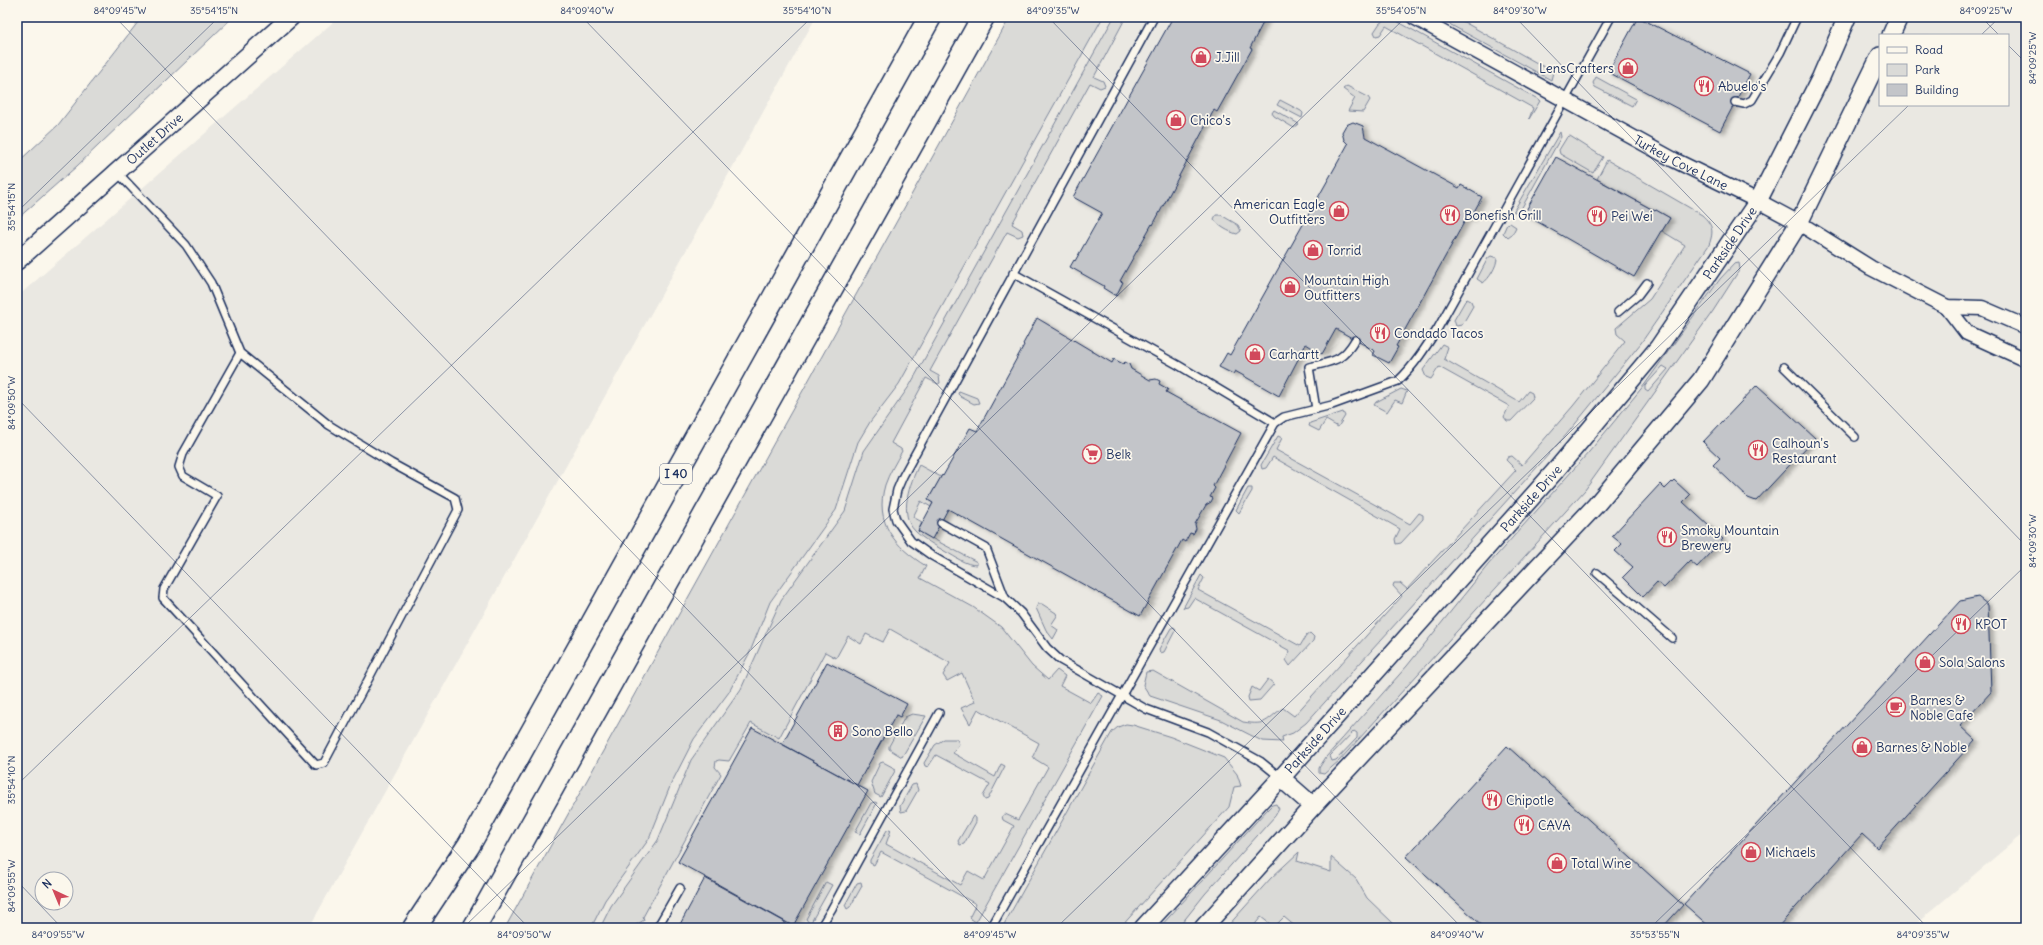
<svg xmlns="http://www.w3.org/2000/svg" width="2043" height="945" font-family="Delius,sans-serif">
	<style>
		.built { fill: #eae8e2; fill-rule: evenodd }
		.green { fill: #dadad7; stroke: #7a849a; fill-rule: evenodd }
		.building { fill: #c3c5c9; stroke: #1b2f5e; filter: url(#shadow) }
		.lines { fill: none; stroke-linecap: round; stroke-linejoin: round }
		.service-casing { stroke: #1b2f5e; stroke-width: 10 }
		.minor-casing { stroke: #1b2f5e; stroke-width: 17 }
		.tertiary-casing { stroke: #1b2f5e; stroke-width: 20 }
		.motorway-casing { stroke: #1b2f5e; stroke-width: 25 }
		.service { stroke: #fbf7ec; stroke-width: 7 }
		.minor { stroke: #fbf7ec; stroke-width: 14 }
		.tertiary { stroke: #fbf7ec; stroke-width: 17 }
		.motorway { stroke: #fbf7ec; stroke-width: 22 }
		.ticks { fill: none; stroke: #1b2f5e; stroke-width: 1; stroke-opacity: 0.45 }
		.labels { text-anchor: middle; stroke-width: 3.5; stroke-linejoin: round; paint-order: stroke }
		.shield { fill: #fbf7ec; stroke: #5e6b89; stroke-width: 1 }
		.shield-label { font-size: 12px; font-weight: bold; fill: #1b2f5e }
		.poi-label { font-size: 13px; fill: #1b2f5e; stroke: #fbf7ec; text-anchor: start }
		.street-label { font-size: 13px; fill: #1b2f5e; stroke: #fbf7ec }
		.neatline { fill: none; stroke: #1b2f5e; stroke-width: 1.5 }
		.ticks-label { font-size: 10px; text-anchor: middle; fill: #1b2f5e }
	</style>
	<defs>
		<filter id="shadow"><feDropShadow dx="4.5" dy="2.5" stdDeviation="2" flood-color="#0004"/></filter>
	</defs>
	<rect width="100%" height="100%" fill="#fbf7ec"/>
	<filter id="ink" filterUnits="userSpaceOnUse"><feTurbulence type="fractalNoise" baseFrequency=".025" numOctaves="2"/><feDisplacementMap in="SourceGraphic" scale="8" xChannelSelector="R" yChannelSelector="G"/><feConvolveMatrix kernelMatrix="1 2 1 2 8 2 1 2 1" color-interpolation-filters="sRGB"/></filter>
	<g filter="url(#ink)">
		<g class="built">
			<path d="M 339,17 L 816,17 L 309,928 L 17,928 L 17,297 ZM 42,879 L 66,879 L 66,903 L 42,903 Z"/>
			<path d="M 1088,17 L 2026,17 L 2026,831 L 1911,928 L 584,928 ZM 1880,35 L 2008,35 L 2008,105 L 1880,105 Z"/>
		</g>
		<g class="green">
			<path d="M 142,17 L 233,17 L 77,166 L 17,219 L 17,163 L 58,125 Z"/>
			<path d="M 1010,17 L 1103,17 L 899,384 L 870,422 L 858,442 L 836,510 L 770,602 L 750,652 L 729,692 L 694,739 L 671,784 L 649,839 L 605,900 L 591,928 L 505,928 Z"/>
			<path d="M 1114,17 L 1126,17 L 1094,77 L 1103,81 L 1105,86 L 1100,88 L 1090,83 L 1012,224 L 1022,230 L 1023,235 L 1018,237 L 1007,232 L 930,371 L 939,376 L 940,383 L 938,384 L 926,378 L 891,443 L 901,449 L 902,451 C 896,462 889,473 885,485 C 874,523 895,547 926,566 L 920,578 L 973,607 L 1001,627 L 1032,666 L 1048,680 L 1057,670 L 1065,676 L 1060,686 L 1091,703 L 1098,693 L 1103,696 L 976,922 L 971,919 L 970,916 L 976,904 L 881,852 L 874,865 L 870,863 L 870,860 L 887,830 L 890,829 L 891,830 L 886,844 L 960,885 L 968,871 L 984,880 L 1014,826 L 1003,820 L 1002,816 L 1005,814 L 1018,820 L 1048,767 L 1035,759 L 1033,756 L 1039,743 L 978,709 L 970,724 L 961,708 L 975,702 L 962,673 L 947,681 L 943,675 L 950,663 L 890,629 L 883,642 L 866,634 L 861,644 L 848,636 L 836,658 L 825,652 L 779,738 L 751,723 L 729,761 L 719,760 L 716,761 L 715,767 L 721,774 L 643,917 L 644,920 L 631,928 L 600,928 L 611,906 L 658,840 L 691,760 L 741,689 L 781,600 L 845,511 L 864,451 L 910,385 Z"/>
			<path d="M 1444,17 L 1455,17 L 1553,72 L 1551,80 L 1451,25 Z"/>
			<path d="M 1389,18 L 1393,19 L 1536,98 L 1540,101 L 1529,119 L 1533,108 L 1386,26 L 1380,35 L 1376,36 L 1374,32 L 1380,23 Z"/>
			<path d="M 1596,77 L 1636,99 L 1632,106 L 1595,87 L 1593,83 Z"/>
			<path d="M 1347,86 L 1368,97 L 1370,100 L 1363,112 L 1348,111 L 1355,98 L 1343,89 Z"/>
			<path d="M 1280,100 L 1301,111 L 1303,113 L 1302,118 L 1277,105 Z"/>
			<path d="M 1274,110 L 1299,124 L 1294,128 L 1274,116 L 1272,113 Z"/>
			<path d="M 1560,132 L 1561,137 L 1520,211 L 1513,212 Z"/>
			<path d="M 1570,136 L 1603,157 L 1593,173 L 1560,154 L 1559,150 L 1567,137 Z"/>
			<path d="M 1607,160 L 1702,215 C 1713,225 1714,231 1709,245 L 1641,343 L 1567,434 L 1306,723 L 1293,733 L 1282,737 L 1283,742 L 1262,741 L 1221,720 L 1150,696 L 1143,685 L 1146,672 L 1153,671 L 1243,722 C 1268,726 1265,720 1283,708 L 1294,716 L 1402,596 L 1393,586 L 1394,583 L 1400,583 L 1407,589 L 1516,470 L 1506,460 L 1508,457 L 1512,456 L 1522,465 L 1573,406 L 1625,341 L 1617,334 L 1616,328 L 1650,299 L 1685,245 L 1662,231 L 1670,218 L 1656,210 L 1655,211 L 1597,179 Z"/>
			<path d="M 1216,215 L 1221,215 L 1238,225 L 1241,231 L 1237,234 C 1229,232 1218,226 1214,219 Z"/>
			<path d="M 1510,223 L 1516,227 L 1512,235 L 1508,238 L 1503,233 L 1507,224 Z"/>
			<path d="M 1491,256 L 1497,258 C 1497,266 1489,279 1483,283 L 1477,279 L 1488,258 Z"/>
			<path d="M 1739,263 L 1740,269 L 1713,311 L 1585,490 L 1339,761 L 1324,774 L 1319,773 L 1319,768 L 1326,757 L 1407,666 L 1488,565 L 1589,452 L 1645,384 L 1720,279 L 1734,264 ZM 1663,366 L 1668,369 L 1648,392 L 1645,390 L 1645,386 ZM 1354,731 L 1357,733 L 1357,738 L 1336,760 L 1332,761 L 1330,756 Z"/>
			<path d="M 1467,299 L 1471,301 L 1473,306 L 1462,325 L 1456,326 L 1454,320 L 1465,301 Z"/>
			<path d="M 1442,344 L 1448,347 L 1444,359 L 1519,402 L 1528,391 L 1532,393 L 1533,398 L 1511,421 L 1507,421 L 1504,417 L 1509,406 L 1439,367 L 1431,379 L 1426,377 L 1423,370 Z"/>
			<path d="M 1401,389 L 1407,391 L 1402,403 L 1395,400 L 1387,412 L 1374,405 L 1376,402 Z"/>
			<path d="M 959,391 L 977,398 L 979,403 L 974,404 L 961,397 L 958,394 Z"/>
			<path d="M 1343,412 L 1345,416 L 1338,427 L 1326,420 L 1319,431 L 1309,426 L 1310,423 Z"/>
			<path d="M 1278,436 L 1282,438 L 1276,450 L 1410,524 L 1419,513 L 1423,515 L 1423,519 L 1401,543 L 1396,544 L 1395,539 L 1400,529 L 1273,457 L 1266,468 L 1262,469 L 1261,465 Z"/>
			<path d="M 919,465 L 941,477 L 928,500 L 933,503 L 931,507 L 921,501 L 913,517 L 922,522 L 918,531 L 977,562 L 977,565 C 965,565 956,557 946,552 C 936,546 923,539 915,531 C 898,514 910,483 919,465 Z"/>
			<path d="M 1248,488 L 1252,488 L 1252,491 L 1239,513 L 1236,510 Z"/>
			<path d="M 1201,575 L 1204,578 L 1198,590 L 1300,646 L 1306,636 L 1310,633 L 1314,637 L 1313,641 L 1290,666 L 1286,660 L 1290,651 L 1194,598 L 1188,607 L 1183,608 Z"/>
			<path d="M 1038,604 L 1042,604 L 1056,613 L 1057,616 L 1051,625 L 1058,630 L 1053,639 L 1046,630 L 1036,608 Z"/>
			<path d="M 1174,627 L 1176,629 L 1164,652 L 1160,653 L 1159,649 L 1171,628 Z"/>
			<path d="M 1268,679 L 1274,684 L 1260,700 L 1249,701 L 1248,697 L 1252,687 L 1259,691 Z"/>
			<path d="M 912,714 L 926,716 L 902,757 L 889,749 L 889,746 L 905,717 Z"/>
			<path d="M 1126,724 L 1133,725 L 1171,737 L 1224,758 L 1237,774 L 1241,786 L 1234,787 L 1229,807 L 1120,928 L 1002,928 L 1112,732 L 1118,727 Z"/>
			<path d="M 944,739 L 957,739 L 959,744 L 953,753 L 995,777 L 1001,764 L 1005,766 L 988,799 L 985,800 L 983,796 L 990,784 L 936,755 L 928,767 L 925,766 L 924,763 L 935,745 Z"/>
			<path d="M 883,762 L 896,769 L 881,797 L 875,794 L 871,782 L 880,763 Z"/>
			<path d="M 916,784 L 918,790 L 906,811 L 901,812 L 900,806 L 912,785 Z"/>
			<path d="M 875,802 L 877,803 L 860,834 L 855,832 L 871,803 Z"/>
			<path d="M 1276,804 L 1279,809 L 1275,816 L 1205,894 L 1178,928 L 1159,928 L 1266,811 L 1272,805 Z"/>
			<path d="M 973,816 L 976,818 L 976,822 L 964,844 L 960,845 L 958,841 Z"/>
			<path d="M 1299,852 L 1297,861 L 1331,872 L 1331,857 L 1356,879 L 1367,898 L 1393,923 L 1391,928 L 1297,928 L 1284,917 L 1274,927 L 1261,917 L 1252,928 L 1226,928 L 1271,878 Z"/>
			<path d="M 826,882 L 832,885 L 810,924 L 806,919 Z"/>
			<path d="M 861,882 L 862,886 L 850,907 L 847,909 L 845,905 L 857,883 Z"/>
		</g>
		<g class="building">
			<path d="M 1173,17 L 1266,17 L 1250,48 L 1252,49 L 1217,112 L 1214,110 L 1153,225 L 1152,224 L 1120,281 L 1123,282 L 1116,296 L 1103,288 L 1104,286 L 1070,267 L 1074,260 L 1075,261 L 1102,213 L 1073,197 Z"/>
			<path d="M 1638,17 L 1750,74 L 1720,131 L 1608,72 Z"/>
			<path d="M 1353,122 L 1363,126 L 1365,137 L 1459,188 L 1461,185 L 1482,197 L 1470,219 L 1467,217 L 1396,346 L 1398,347 L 1389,363 L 1373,355 L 1375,351 L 1336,329 L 1322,354 L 1306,344 L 1279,396 L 1235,371 L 1233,374 L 1219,367 L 1227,353 L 1230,355 L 1348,144 L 1344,140 L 1342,132 L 1346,125 Z"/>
			<path d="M 1556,157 L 1655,211 L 1656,210 L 1670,218 L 1662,231 L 1661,231 L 1634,277 L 1524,214 Z"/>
			<path d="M 1037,318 L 1112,363 L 1114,359 L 1123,364 L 1125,362 L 1129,364 L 1131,369 L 1150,380 L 1156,379 L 1160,381 L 1159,384 L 1168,389 L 1166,392 L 1241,433 L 1213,486 L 1215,488 L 1210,497 L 1213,498 L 1211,502 L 1206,505 L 1195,524 L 1196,529 L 1193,534 L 1190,533 L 1185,542 L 1182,540 L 1140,616 L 948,509 L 932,539 L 918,531 L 933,503 L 928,500 L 942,475 L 943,476 L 970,428 L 977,431 L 1024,345 L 1023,344 Z"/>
			<path d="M 1757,385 L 1815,438 L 1756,501 L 1748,498 L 1713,465 L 1720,458 L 1703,442 Z"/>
			<path d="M 1674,480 L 1690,495 L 1683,502 L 1723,539 L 1697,567 L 1690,561 L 1664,588 L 1657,582 L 1643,597 L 1623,577 L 1633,567 L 1615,551 L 1622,544 L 1612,536 L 1660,484 L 1665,489 Z"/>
			<path d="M 1978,597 L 1988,605 L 1991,692 L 1960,726 L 1975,740 L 1877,848 L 1862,834 L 1777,928 L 1711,928 L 1684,904 L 1960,601 Z"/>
			<path d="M 827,662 L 907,704 L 900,717 L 896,715 L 857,785 L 782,744 Z"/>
			<path d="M 752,728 L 868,791 L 793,926 L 678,862 Z"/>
			<path d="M 1507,746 L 1683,905 L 1662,928 L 1485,928 L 1406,857 Z"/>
			<path d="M 705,878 L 785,922 L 782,928 L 678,928 Z"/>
		</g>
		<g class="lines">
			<g class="service-casing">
				<g id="service">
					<path d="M 1154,17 L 903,476 L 897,490 L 893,509 L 896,520 L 911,541 L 932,556 L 1005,598 L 1021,613 L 1047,648 L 1060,660 L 1146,709 L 1208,732 L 1260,761 L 1281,778"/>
					<path d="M 1735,102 L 1744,104 L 1752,100 L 1780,53 L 1797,17"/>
					<path d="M 117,172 L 186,245 L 211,283 L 240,353 L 329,425 L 391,463 L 455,498 L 458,510 L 324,763 L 316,765 L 163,598 L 164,589 L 217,496 L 183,476 L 179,467 L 183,454 L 240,353"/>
					<path d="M 1013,273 L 1178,365 L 1275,423"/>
					<path d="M 1618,312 L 1638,295 L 1647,283"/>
					<path d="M 1784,367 L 1855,437"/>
					<path d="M 1316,409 L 1309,367 C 1333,361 1342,362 1355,340"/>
					<path d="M 941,523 L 986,548 L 1005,598"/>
					<path d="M 1597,573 L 1672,638"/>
					<path d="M 657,928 L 680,888"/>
					<path d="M 820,928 L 831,910 L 939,713"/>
					<path d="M 991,928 L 1275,423 L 1284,417 L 1332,405 L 1398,381 C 1414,366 1426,347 1438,328 L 1611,17"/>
				</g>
			</g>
			<g class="minor-casing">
				<g id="minor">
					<path id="s1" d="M 1414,17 L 1674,160 L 1758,201 L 1799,223 L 1871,268 L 1947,307 L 1982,308 L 2026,327"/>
					<path d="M 1947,307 L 1967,333 L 2026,360"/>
				</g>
			</g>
			<g class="tertiary-casing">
				<g id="tertiary">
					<path d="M 1891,35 L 1899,17"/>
					<path id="s2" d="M 17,261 L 291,17"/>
					<path d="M 1281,778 L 1313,806"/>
					<path id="s3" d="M 1143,928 L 1281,778 L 1556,470 L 1658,348 L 1758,201 L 1821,77 L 1847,17"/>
					<path d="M 1203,928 L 1313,806 L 1596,505 L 1701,380 L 1799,223 L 1880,56"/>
				</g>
			</g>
			<g class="motorway-casing">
				<g id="motorway">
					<path d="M 414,928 L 469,845 L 930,17"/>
					<path d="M 474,928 L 983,17"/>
				</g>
			</g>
			<use href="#service" class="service"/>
			<use href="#minor" class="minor"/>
			<use href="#tertiary" class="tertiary"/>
			<use href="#motorway" class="motorway"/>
		</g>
	</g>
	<path class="ticks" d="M 115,17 L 995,928M 582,17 L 1462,928M 1048,17 L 1928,928M 1515,17 L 2026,546M 1981,17 L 1999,35M 1981,35 L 2000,17M 2008,45 L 2026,63M 17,212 L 219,17M 17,398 L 529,928M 17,785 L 812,17M 17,881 L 62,928M 463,928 L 1406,17M 1056,928 L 1909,105M 1650,928 L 2026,565"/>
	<defs>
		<g id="shop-ring" transform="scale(1)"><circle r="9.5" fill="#fbf7ec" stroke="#d1495b" stroke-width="1.5"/><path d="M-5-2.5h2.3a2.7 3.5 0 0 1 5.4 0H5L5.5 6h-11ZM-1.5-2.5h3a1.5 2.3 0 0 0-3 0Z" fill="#d1495b"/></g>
		<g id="restaurant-ring" transform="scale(1)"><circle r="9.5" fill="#fbf7ec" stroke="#d1495b" stroke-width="1.5"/><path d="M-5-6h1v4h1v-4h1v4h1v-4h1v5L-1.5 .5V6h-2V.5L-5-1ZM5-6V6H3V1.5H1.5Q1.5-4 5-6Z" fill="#d1495b"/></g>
		<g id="supermarket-ring" transform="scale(1)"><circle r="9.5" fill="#fbf7ec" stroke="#d1495b" stroke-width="1.5"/><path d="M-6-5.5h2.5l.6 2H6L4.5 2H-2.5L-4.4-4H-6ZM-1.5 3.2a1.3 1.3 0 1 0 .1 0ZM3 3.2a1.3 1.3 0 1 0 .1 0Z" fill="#d1495b"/></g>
		<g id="cafe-ring" transform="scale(1)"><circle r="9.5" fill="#fbf7ec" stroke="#d1495b" stroke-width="1.5"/><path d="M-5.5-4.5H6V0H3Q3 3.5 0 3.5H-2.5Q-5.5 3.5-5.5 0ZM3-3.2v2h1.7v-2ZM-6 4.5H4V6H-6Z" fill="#d1495b"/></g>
		<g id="building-ring" transform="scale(1)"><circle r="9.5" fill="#fbf7ec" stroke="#d1495b" stroke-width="1.5"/><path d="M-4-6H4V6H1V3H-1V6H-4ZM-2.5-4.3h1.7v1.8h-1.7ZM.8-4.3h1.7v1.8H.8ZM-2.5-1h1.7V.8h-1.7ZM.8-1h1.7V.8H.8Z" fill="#d1495b"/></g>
	</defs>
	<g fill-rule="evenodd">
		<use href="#shop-ring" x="1201" y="57"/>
		<use href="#shop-ring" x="1628" y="68"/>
		<use href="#restaurant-ring" x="1704" y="86"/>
		<use href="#shop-ring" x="1176" y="120"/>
		<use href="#shop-ring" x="1339" y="211"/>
		<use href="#restaurant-ring" x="1450" y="215"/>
		<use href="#restaurant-ring" x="1597" y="216"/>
		<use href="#shop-ring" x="1313" y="250"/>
		<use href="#shop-ring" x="1290" y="287"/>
		<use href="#restaurant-ring" x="1380" y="333"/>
		<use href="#shop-ring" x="1255" y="354"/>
		<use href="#restaurant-ring" x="1758" y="450"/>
		<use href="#supermarket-ring" x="1092" y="454"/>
		<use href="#restaurant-ring" x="1667" y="537"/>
		<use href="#restaurant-ring" x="1961" y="624"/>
		<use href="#shop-ring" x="1925" y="662"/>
		<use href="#cafe-ring" x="1896" y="707"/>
		<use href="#building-ring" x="838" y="731"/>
		<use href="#shop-ring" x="1862" y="747"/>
		<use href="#restaurant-ring" x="1492" y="800"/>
		<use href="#restaurant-ring" x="1524" y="825"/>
		<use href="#shop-ring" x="1751" y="852"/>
		<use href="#shop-ring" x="1557" y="863"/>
	</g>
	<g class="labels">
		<rect class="shield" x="660" y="464" width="32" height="20" rx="3"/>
		<g class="shield-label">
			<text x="676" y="478">I 40</text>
		</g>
		<g class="poi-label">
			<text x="1215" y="62">J.Jill</text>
			<text x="1614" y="73" text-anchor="end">LensCrafters</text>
			<text x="1718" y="91">Abuelo's</text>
			<text x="1190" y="125">Chico's</text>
			<text x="1325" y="209" text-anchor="end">American Eagle<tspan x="1325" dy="15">Outfitters</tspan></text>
			<text x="1464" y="220">Bonefish Grill</text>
			<text x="1611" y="221">Pei Wei</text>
			<text x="1327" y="255">Torrid</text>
			<text x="1304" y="285">Mountain High<tspan x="1304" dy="15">Outfitters</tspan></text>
			<text x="1394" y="338">Condado Tacos</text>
			<text x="1269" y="359">Carhartt</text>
			<text x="1772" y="448">Calhoun's<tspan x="1772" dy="15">Restaurant</tspan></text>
			<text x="1106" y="459">Belk</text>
			<text x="1681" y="535">Smoky Mountain<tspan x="1681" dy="15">Brewery</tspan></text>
			<text x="1975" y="629">KPOT</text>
			<text x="1939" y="667">Sola Salons</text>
			<text x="1910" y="705">Barnes &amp;<tspan x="1910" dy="15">Noble Cafe</tspan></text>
			<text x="852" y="736">Sono Bello</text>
			<text x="1876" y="752">Barnes &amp; Noble</text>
			<text x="1506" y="805">Chipotle</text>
			<text x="1538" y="830">CAVA</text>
			<text x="1765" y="857">Michaels</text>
			<text x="1571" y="868">Total Wine</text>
		</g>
		<g class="street-label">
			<text dy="5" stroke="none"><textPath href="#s2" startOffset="184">Outlet Drive</textPath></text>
			<text dy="5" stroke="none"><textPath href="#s1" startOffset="304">Turkey Cove Lane</textPath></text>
			<text dy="5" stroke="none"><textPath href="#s3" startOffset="903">Parkside Drive</textPath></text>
			<text dy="5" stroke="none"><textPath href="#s3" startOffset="579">Parkside Drive</textPath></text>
			<text dy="5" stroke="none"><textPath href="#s3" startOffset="255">Parkside Drive</textPath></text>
		</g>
	</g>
	<rect width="2043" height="945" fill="none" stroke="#fbf7ec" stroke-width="44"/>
	<rect x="1879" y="34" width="130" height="72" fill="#fbf7ec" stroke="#a1a7b3"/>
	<rect x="1887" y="47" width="20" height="6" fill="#fbf7ec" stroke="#a1a7b3"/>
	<text x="1915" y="54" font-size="12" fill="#1b2f5e">Road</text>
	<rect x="1887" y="64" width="20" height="12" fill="#dadad7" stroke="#a1a7b3"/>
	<text x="1915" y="74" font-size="12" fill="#1b2f5e">Park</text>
	<rect x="1887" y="84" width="20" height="12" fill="#c3c5c9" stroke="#a1a7b3"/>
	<text x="1915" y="94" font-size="12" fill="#1b2f5e">Building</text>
	<g transform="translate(54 891) rotate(316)"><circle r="19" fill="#fbf7ec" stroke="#a1a7b3"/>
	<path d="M0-3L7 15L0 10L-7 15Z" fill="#d1495b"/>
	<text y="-6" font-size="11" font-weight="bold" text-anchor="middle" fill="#1b2f5e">N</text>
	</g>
	<rect x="22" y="22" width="1999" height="901" class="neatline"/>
	<g class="ticks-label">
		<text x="120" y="14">84°09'45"W</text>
		<text x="214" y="14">35°54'15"N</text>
		<text x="587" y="14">84°09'40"W</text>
		<text x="807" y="14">35°54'10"N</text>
		<text x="1053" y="14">84°09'35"W</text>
		<text x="1401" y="14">35°54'05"N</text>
		<text x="1520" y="14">84°09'30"W</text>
		<text x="1986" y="14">84°09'25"W</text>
		<text transform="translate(2032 58) rotate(-90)" y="4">84°09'25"W</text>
		<text transform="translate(11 207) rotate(-90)" y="4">35°54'15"N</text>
		<text transform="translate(11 403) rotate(-90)" y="4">84°09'50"W</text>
		<text transform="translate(2032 541) rotate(-90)" y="4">84°09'30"W</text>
		<text transform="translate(11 780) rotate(-90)" y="4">35°54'10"N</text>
		<text transform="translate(11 886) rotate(-90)" y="4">84°09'55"W</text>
		<text x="58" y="938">84°09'55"W</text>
		<text x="524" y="938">84°09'50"W</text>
		<text x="990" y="938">84°09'45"W</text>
		<text x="1457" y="938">84°09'40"W</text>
		<text x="1655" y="938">35°53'55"N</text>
		<text x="1923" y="938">84°09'35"W</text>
	</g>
</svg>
